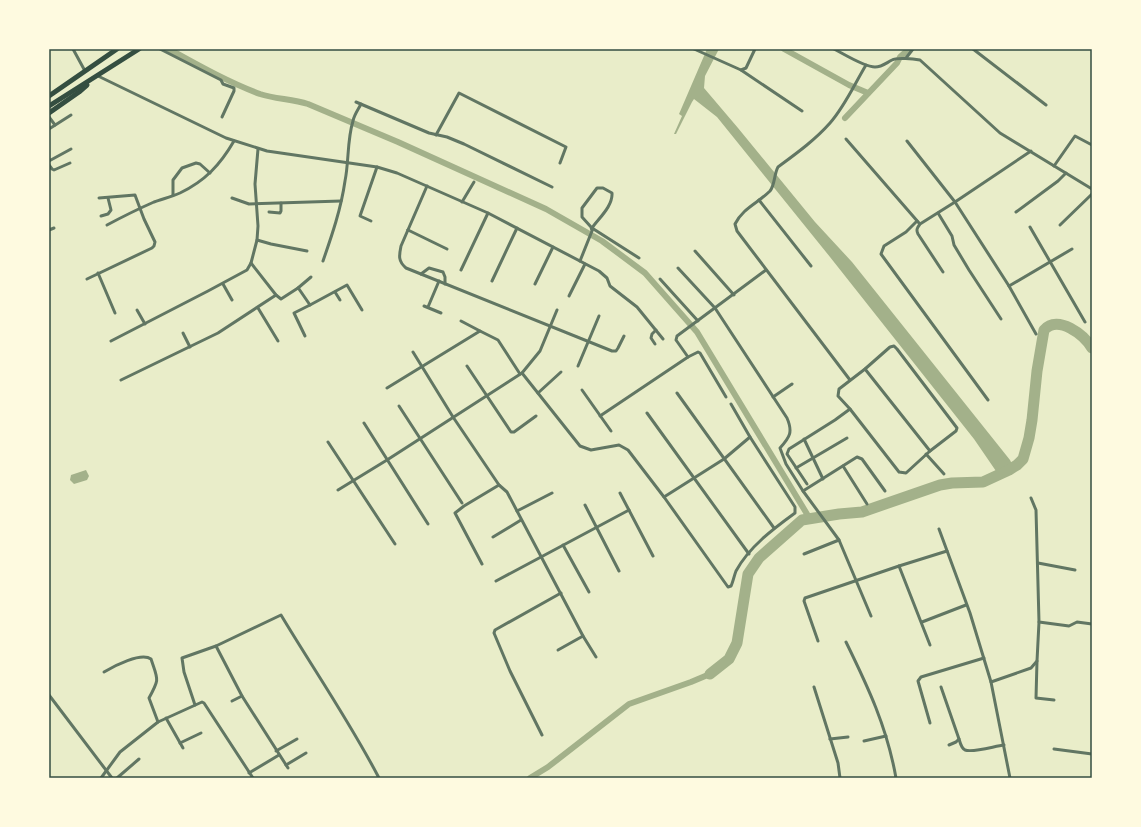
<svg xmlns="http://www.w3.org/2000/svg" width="1141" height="827" font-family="'DM Sans',sans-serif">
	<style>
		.water { fill: #a3b18a }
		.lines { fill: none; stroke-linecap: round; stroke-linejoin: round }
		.canal { stroke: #a3b18a; stroke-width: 6 }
		.river { stroke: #a3b18a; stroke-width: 11 }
		.minor { stroke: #617663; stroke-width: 3 }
		.primary { stroke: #344e41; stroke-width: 5 }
		.neatline { fill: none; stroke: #344e41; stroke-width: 1.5 }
	</style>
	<rect width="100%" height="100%" fill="#e9edc9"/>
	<g class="water">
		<path d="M 707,49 L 719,49 L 705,76 L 704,88 L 738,128 L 815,222 L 852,262 L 1010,460 L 1013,466 L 998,474 L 974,439 L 830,257 L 717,117 L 694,99 L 692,102 L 676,134 L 674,134 L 682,116 L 679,114 Z"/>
		<path d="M 86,470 L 89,476 L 87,480 L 74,484 L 70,480 L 71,475 Z"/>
	</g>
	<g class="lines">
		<g class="canal">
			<path d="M 169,49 C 198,65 228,82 260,94 C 275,99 292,99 308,104 L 398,142 L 546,209 L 602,241 L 645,273 L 697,332 L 810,519"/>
			<path d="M 784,49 L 849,85 L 868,93"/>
			<path d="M 845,118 L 897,63 L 900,57 L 909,49"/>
			<path d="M 530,778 L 548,767 L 629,704 L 691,682 L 710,674"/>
		</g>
		<path class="river" d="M 710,674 L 729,659 L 737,643 L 748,574 L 759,558 L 802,520 L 839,514 L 862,512 L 940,485 L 952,483 L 983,482 L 1009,470 L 1017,465 L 1023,459 L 1029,438 L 1032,420 L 1037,371 L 1044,330 C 1058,314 1084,335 1092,348"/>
		<g class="minor">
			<path d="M 73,49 L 85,71"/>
			<path d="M 160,49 L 221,80 L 223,84 L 234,88 L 234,91 L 222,117"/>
			<path d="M 694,49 L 741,70 L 746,68 L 755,49"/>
			<path d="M 834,49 C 844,54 864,67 875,67 C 882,67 886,63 892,60 C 897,57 914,59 920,60 L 1000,133 L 1092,189"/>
			<path d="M 973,49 L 1046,105"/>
			<path d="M 906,58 L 913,49"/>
			<path d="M 741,70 L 802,111"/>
			<path d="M 98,76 L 226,138 L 267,151 L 377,167 L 397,173 L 488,213 L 599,271 L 607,278 L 610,286 L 637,307 L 663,339"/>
			<path d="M 356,102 L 429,133 L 447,137 L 464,144 L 552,187"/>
			<path d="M 49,117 L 55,125"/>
			<path d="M 49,129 L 71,115"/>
			<path d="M 436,135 L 459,93 L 566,147 L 560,163"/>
			<path d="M 846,139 L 919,223"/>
			<path d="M 907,141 L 955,202 L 1009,286 L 1036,334"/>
			<path d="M 49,161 L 71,149"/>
			<path d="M 49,165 L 52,169 L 54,170 L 70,163"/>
			<path d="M 1054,166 L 1075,136 L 1092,145"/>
			<path d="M 427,186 L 401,246 C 399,256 398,261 406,268 L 612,351 L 616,351 L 618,348 L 624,336"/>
			<path d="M 173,195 L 173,180 L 182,168 L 196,163 L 200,164 L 210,173"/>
			<path d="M 232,198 L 249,204 L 341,201"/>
			<path d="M 759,200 L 811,266"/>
			<path d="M 462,202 L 474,182"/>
			<path d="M 269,212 L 280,213 L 281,211 L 281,203"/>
			<path d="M 1016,212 L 1058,181 L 1066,173"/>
			<path d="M 938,213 L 952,236 L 954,245 L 969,270 L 1001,319"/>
			<path d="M 101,216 L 108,214 L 111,210 L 108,198"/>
			<path d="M 371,221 L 360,216 L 377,167"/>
			<path d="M 917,221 L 906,232 L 884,246 L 881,254 L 988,400"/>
			<path d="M 107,225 C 122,217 138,209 154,202 C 162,199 171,197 180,193 C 205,181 220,165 234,141"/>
			<path d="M 1060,225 L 1092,194"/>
			<path d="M 1030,227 L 1085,322"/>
			<path d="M 49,230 L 54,228"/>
			<path d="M 408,230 L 447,249"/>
			<path d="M 257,240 L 271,244 L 307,251"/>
			<path d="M 695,251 L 734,295"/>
			<path d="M 323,261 C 332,235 341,209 345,181 C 349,162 347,140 353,121 C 354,115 358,110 361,104"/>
			<path d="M 580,261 L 592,231 L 591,227 L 582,217 L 582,208 L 597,188 L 603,188 L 612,193 C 613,206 599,218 592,228 L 639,258"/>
			<path d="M 678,268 L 715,308 L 787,418 C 793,432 790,437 780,448 L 786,464 L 803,491 L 839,540 L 871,616"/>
			<path d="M 461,270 L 488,213"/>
			<path d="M 943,272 L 918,234 C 916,230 917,228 920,224 L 955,202 L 1031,151"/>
			<path d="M 98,273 L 115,313"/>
			<path d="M 421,274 L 429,268 L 443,272 L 445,277 L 445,284"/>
			<path d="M 87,279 L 152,248 L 154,246 L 155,242 L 144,219 L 135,195 L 99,198"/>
			<path d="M 660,279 L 698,321"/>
			<path d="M 492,281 L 517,228"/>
			<path d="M 223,284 L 232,300"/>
			<path d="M 535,284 L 553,247"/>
			<path d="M 1009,286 L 1072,249"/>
			<path d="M 298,288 L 311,277"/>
			<path d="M 335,292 L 340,300"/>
			<path d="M 276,295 L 281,299 L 298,288 L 299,289 L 310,305 L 294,313 L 305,336"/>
			<path d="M 569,296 L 585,264"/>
			<path d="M 310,305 L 347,285 L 362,310"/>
			<path d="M 424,306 L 441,313"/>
			<path d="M 428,307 L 439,281"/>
			<path d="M 258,308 L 278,341"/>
			<path d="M 137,310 L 145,324"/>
			<path d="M 461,321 L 480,331"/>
			<path d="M 183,333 L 190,347"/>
			<path d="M 111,341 L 208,291 L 247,270 L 251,263 L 257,240 L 258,226 L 255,184 L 258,149"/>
			<path d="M 655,344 L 651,338 L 652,334 L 656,330"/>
			<path d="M 894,346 L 897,349 L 957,428 L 956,431 L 930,451 L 906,473 L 899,472 L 850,409 L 838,396 L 839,389 L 865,369 L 890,347 Z"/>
			<path d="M 413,352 L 453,417 L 499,485 L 507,492 L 583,636 L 596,657"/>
			<path d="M 688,357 L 676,340 L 677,336 L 766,270"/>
			<path d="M 467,366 L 511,432 L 514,432 L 536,416"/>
			<path d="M 578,366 L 599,316"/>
			<path d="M 865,369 L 930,451"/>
			<path d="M 522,373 L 580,446 L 591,450 L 619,445 L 628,450 L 664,497 L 728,587 L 731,586 C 733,582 734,576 736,571 C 749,547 773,529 795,513 L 795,507 L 750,437 L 731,404"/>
			<path d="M 121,380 L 218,333 L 276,295 L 251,263"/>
			<path d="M 850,380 L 737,231 L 735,224 C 743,208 758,203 770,191 C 775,185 774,174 778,167 C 797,153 815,140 830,123 C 845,106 854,85 866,65"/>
			<path d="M 387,388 L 480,331 L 498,340 L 520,374"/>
			<path d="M 582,390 L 611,431"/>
			<path d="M 538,393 L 561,372"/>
			<path d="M 677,393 L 774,528"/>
			<path d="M 773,397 L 792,384"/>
			<path d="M 399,406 L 462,503"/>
			<path d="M 647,413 L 749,554"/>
			<path d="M 600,416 L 688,357 L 698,352 L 700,353 L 726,397"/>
			<path d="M 364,423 L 428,524"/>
			<path d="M 804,439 L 823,479"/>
			<path d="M 328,442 L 395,544"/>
			<path d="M 926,454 L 944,474"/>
			<path d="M 843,466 L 867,504"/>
			<path d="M 796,468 L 847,438"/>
			<path d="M 807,484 L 787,454 L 789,449 L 835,420 L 850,409"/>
			<path d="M 338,490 L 387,460 L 522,373 L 540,351 L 557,310"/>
			<path d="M 803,491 L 857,457 L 862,459 L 885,491"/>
			<path d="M 620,493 L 653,556"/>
			<path d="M 664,497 L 724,459 L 750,437"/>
			<path d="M 1031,498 L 1036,510 L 1039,622 L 1069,626 L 1077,622 L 1092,624"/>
			<path d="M 585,505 L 619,571"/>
			<path d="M 517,511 L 552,493"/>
			<path d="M 939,529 L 970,613 L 991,682 L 1010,778"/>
			<path d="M 493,537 L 521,520"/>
			<path d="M 563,545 L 589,592"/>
			<path d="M 804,554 L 839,540"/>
			<path d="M 1038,563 L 1075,570"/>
			<path d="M 482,564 L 455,513 L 464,506 L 499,485"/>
			<path d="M 899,566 L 930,645"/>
			<path d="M 496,581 L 629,510"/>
			<path d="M 922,622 L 966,605"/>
			<path d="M 818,641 L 804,601 L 805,598 L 899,566 L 947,551"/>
			<path d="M 846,642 C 868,687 887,727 896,778"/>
			<path d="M 216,646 L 242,696 L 288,768"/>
			<path d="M 558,650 L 583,636"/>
			<path d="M 1037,661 L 1036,698 L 1054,700"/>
			<path d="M 104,672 C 114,666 141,652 151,659 C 158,680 160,678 149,698 L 158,722"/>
			<path d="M 991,682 L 1031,668 L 1037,661 L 1039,622"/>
			<path d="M 814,687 L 838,763 L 840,778"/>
			<path d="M 941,687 L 959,739 L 956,742 L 949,745"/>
			<path d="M 49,695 L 112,778"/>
			<path d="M 232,701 L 242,696"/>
			<path d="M 195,705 L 184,672 L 182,658 L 216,646 L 281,615 C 314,670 350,722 379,778"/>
			<path d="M 166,718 L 183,748"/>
			<path d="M 930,723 L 918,681 L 921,677 L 984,658"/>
			<path d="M 542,735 L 510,671 L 494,633 L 495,630 L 561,593"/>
			<path d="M 830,739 L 848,737"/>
			<path d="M 959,739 C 960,742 961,748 965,750 C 973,753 995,746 1004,745"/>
			<path d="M 864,741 L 886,736"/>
			<path d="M 180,743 L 201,733"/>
			<path d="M 1054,749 L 1092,754"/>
			<path d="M 276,751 L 297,739"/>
			<path d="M 286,765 L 306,753"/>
			<path d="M 249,773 L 279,755"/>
			<path d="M 101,778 L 120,752 L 158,722 L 202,702 L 204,703 L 253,778"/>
			<path d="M 117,778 L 139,759"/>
		</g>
		<g class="primary">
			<path d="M 49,96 L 117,49"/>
			<path d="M 49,106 L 139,49"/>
			<path d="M 49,113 L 79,92 L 87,85"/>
		</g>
	</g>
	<rect width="1141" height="827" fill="none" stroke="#fefae0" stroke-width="100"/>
	<rect x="50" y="50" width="1041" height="727" class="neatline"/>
</svg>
